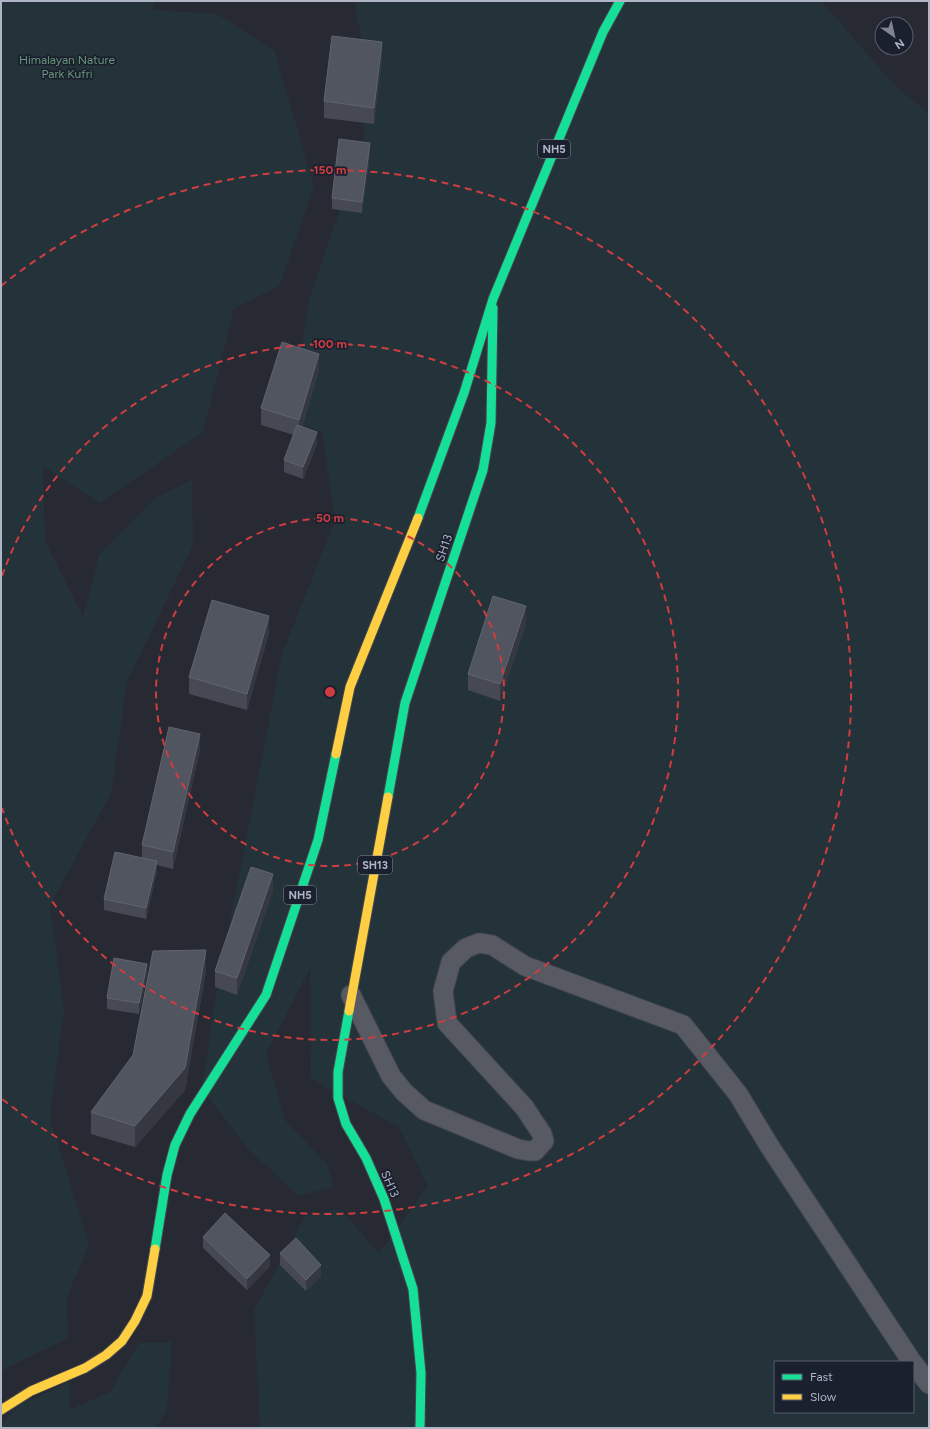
<svg xmlns="http://www.w3.org/2000/svg" width="930" height="1429" font-family="Figtree,sans-serif">
	<style>
		.green { fill: #243339; fill-rule: evenodd }
		.lines { fill: none; stroke-linecap: round; stroke-linejoin: round }
		.street-casing { stroke: #43454d; stroke-width: 21 }
		.fast-casing { stroke: #444750; stroke-width: 11 }
		.slow-casing { stroke: #444750; stroke-width: 11 }
		.street { stroke: #575a62; stroke-width: 19 }
		.fast { stroke: #16e098; stroke-width: 9 }
		.slow { stroke: #ffcf43; stroke-width: 9 }
		.wall { fill: #464953 }
		.shaded-wall { fill: #353841 }
		.building { fill: #51555f; stroke: #60646f }
		.ring { fill: none; stroke: #d03d40; stroke-width: 2; stroke-dasharray: 7 5 }
		.labels { text-anchor: middle; stroke-width: 3.5; stroke-linejoin: round; paint-order: stroke }
		.shield { fill: #1a202e; stroke: #838898; stroke-width: 1 }
		.shield-label { font-size: 11px; font-weight: bold; fill: #b0b5c6 }
		.park-label { font-size: 12px; fill: #679678; stroke: #1a202e }
		.street-label { font-size: 12px; fill: #b0b5c6; stroke: #1a202e }
		.centre { fill: #d03d40; stroke: #1a202e; stroke-width: 2 }
		.ring-label { font-size: 12px; text-anchor: middle; font-weight: bold; fill: #d03d40; stroke: #1a202e; stroke-width: 3.5; stroke-linejoin: round; paint-order: stroke }
	</style>
	<rect width="100%" height="100%" fill="#272a33"/>
	<g class="green">
		<path d="M 1,1 L 155,1 L 153,10 L 217,14 L 274,50 L 314,186 L 280,285 L 234,309 L 203,432 L 100,503 L 43,466 L 45,541 L 83,617 L 99,555 L 154,499 L 192,480 L 193,545 L 127,682 L 111,793 L 50,905 L 64,1009 L 50,1119 L 89,1244 L 67,1297 L 68,1338 L 1,1371 Z"/>
		<path d="M 357,1 L 821,1 L 897,88 L 929,113 L 929,1428 L 260,1428 L 254,1310 L 306,1215 L 340,1209 L 379,1253 L 428,1186 L 399,1127 L 311,1079 L 310,968 L 266,1054 L 285,1120 L 326,1163 L 334,1186 L 299,1196 L 249,1150 L 202,1089 L 215,1000 L 282,654 L 335,521 L 322,432 L 264,413 L 300,363 L 308,303 L 364,139 L 367,66 L 355,6 ZM 775,1362 L 913,1362 L 913,1412 L 775,1412 Z"/>
		<path d="M 172,1342 L 167,1410 L 155,1428 L 1,1428 L 1,1424 L 22,1404 L 70,1382 L 70,1410 L 110,1392 L 139,1343 Z"/>
	</g>
	<g class="lines">
		<g class="street-casing">
			<g id="street">
				<path d="M 351,995 L 391,1076 L 404,1092 L 424,1110 L 518,1149 L 529,1151 L 535,1151 L 544,1141 L 542,1134 L 524,1107 L 447,1023 L 443,991 L 451,962 L 466,948 L 479,943 L 492,945 L 525,966 L 683,1025 L 738,1094 L 770,1147 L 912,1362"/>
				<path d="M 913,1363 L 929,1384"/>
			</g>
		</g>
		<g class="fast-casing">
			<g id="fast">
				<path d="M 418,518 L 464,393 L 493,299 L 603,32 L 620,1"/>
				<path d="M 388,797 L 405,703 L 483,470 L 491,423 L 493,308"/>
				<path d="M 349,1011 L 338,1072 L 338,1098 L 346,1124 L 366,1158 L 384,1199 L 413,1289 L 421,1373 L 420,1428"/>
				<path d="M 155,1249 L 167,1175 L 175,1145 L 190,1114 L 266,995 L 318,840 L 336,754"/>
			</g>
		</g>
		<g class="slow-casing">
			<g id="slow">
				<path d="M 336,754 L 350,687 L 418,518"/>
				<path d="M 349,1011 L 388,797"/>
				<path d="M 1,1410 L 31,1391 L 85,1368 L 106,1355 L 122,1341 L 135,1321 L 147,1296 L 155,1249"/>
			</g>
		</g>
		<use href="#street" class="street"/>
		<use href="#fast" class="fast"/>
		<use href="#slow" class="slow"/>
	</g>
	<g class="wall">
		<path d="M 382,59 L 374,124 L 324,118 L 324,101 Z"/>
		<path d="M 370,155 L 362,213 L 332,209 L 332,198 Z"/>
		<path d="M 319,370 L 302,427 L 317,444 L 303,479 L 284,472 L 284,460 L 294,435 L 261,425 L 261,408 Z"/>
		<path d="M 526,623 L 500,701 L 468,690 L 468,674 Z"/>
		<path d="M 269,633 L 247,710 L 189,694 L 189,677 Z"/>
		<path d="M 200,750 L 173,869 L 157,865 L 157,872 L 146,919 L 104,910 L 104,899 L 142,857 L 142,845 Z"/>
		<path d="M 273,891 L 237,995 L 215,987 L 215,971 Z"/>
		<path d="M 206,971 L 185,1090 L 135,1147 L 91,1134 L 91,1112 Z"/>
		<path d="M 147,975 L 139,1014 L 107,1009 L 107,998 Z"/>
		<path d="M 203,1237 L 270,1266 L 247,1290 L 203,1248 Z"/>
		<path d="M 280,1253 L 321,1276 L 306,1291 L 280,1265 Z"/>
	</g>
	<g class="shaded-wall">
		<path d="M 382,42 L 382,59 L 374,124 L 374,108 Z"/>
		<path d="M 370,143 L 370,155 L 362,213 L 362,202 Z"/>
		<path d="M 319,354 L 319,370 L 299,436 L 299,420 Z"/>
		<path d="M 317,432 L 317,444 L 303,479 L 303,467 Z"/>
		<path d="M 526,606 L 526,623 L 500,701 L 500,684 Z"/>
		<path d="M 269,616 L 269,633 L 247,710 L 247,694 Z"/>
		<path d="M 200,734 L 200,750 L 173,869 L 173,852 Z"/>
		<path d="M 157,861 L 157,872 L 146,919 L 146,908 Z"/>
		<path d="M 273,874 L 273,891 L 237,995 L 237,978 Z"/>
		<path d="M 206,950 L 206,971 L 185,1090 L 135,1147 L 135,1126 Z"/>
		<path d="M 147,964 L 147,975 L 139,1014 L 139,1003 Z"/>
		<path d="M 270,1255 L 270,1266 L 247,1290 L 247,1279 Z"/>
		<path d="M 321,1265 L 321,1276 L 306,1291 L 306,1280 Z"/>
	</g>
	<g class="building">
		<path d="M 332,36 L 382,42 L 374,108 L 324,101 Z"/>
		<path d="M 339,139 L 370,143 L 362,202 L 332,198 Z"/>
		<path d="M 282,342 L 319,354 L 299,420 L 261,408 Z"/>
		<path d="M 297,425 L 317,432 L 303,467 L 284,460 Z"/>
		<path d="M 493,596 L 526,606 L 500,684 L 468,674 Z"/>
		<path d="M 212,600 L 269,616 L 247,694 L 189,677 Z"/>
		<path d="M 169,727 L 200,734 L 173,852 L 142,845 Z"/>
		<path d="M 115,852 L 157,861 L 146,908 L 104,899 Z"/>
		<path d="M 251,867 L 273,874 L 237,978 L 215,971 Z"/>
		<path d="M 206,950 L 185,1068 L 135,1126 L 91,1112 L 133,1055 L 153,951 Z"/>
		<path d="M 114,958 L 147,964 L 139,1003 L 107,998 Z"/>
		<path d="M 225,1213 L 270,1255 L 247,1279 L 203,1237 Z"/>
		<path d="M 296,1238 L 321,1265 L 306,1280 L 280,1253 Z"/>
	</g>
	<g class="ring">
		<circle cx="330" cy="692" r="174"/>
		<path d="M2 576A348 348 0 1 1 2 808"/>
		<path d="M1 286A522 522 0 1 1 1 1098"/>
	</g>
	<g class="labels">
		<g class="shield">
			<rect x="538" y="140" width="32" height="18" rx="3"/>
			<rect x="358" y="856" width="34" height="18" rx="3"/>
			<rect x="284" y="886" width="32" height="18" rx="3"/>
		</g>
		<g class="shield-label">
			<text x="554" y="153">NH5</text>
			<text x="375" y="869">SH13</text>
			<text x="300" y="899">NH5</text>
		</g>
		<g class="park-label">
			<text x="67" y="64">Himalayan Nature<tspan x="67" dy="14">Park Kufri</tspan></text>
		</g>
		<g class="street-label">
			<text transform="translate(444 548) rotate(-71)" y="4">SH13</text>
			<text transform="translate(390 1184) rotate(67)" y="4">SH13</text>
		</g>
	</g>
	<circle cx="330" cy="692" r="6" class="centre"/>
	<g class="ring-label">
		<text x="330" y="174">150 m</text>
		<text x="330" y="348">100 m</text>
		<text x="330" y="522">50 m</text>
	</g>
	<rect width="930" height="1429" fill="none" stroke="#b0b5c6" stroke-width="4"/>
	<rect x="774" y="1361" width="140" height="52" fill="#1a202e" stroke="#565c6b"/>
	<rect x="782" y="1374" width="20" height="6" fill="#16e098" stroke="#565c6b"/>
	<text x="810" y="1381" font-size="12" fill="#b0b5c6">Fast</text>
	<rect x="782" y="1394" width="20" height="6" fill="#ffcf43" stroke="#565c6b"/>
	<text x="810" y="1401" font-size="12" fill="#b0b5c6">Slow</text>
	<g transform="translate(894 36) rotate(146)"><circle r="19" fill="#1a202e" stroke="#565c6b"/>
	<path d="M0-3L7 15L0 10L-7 15Z" fill="#808493"/>
	<text y="-6" font-size="11" font-weight="bold" text-anchor="middle" fill="#b0b5c6">N</text>
	</g>
</svg>
